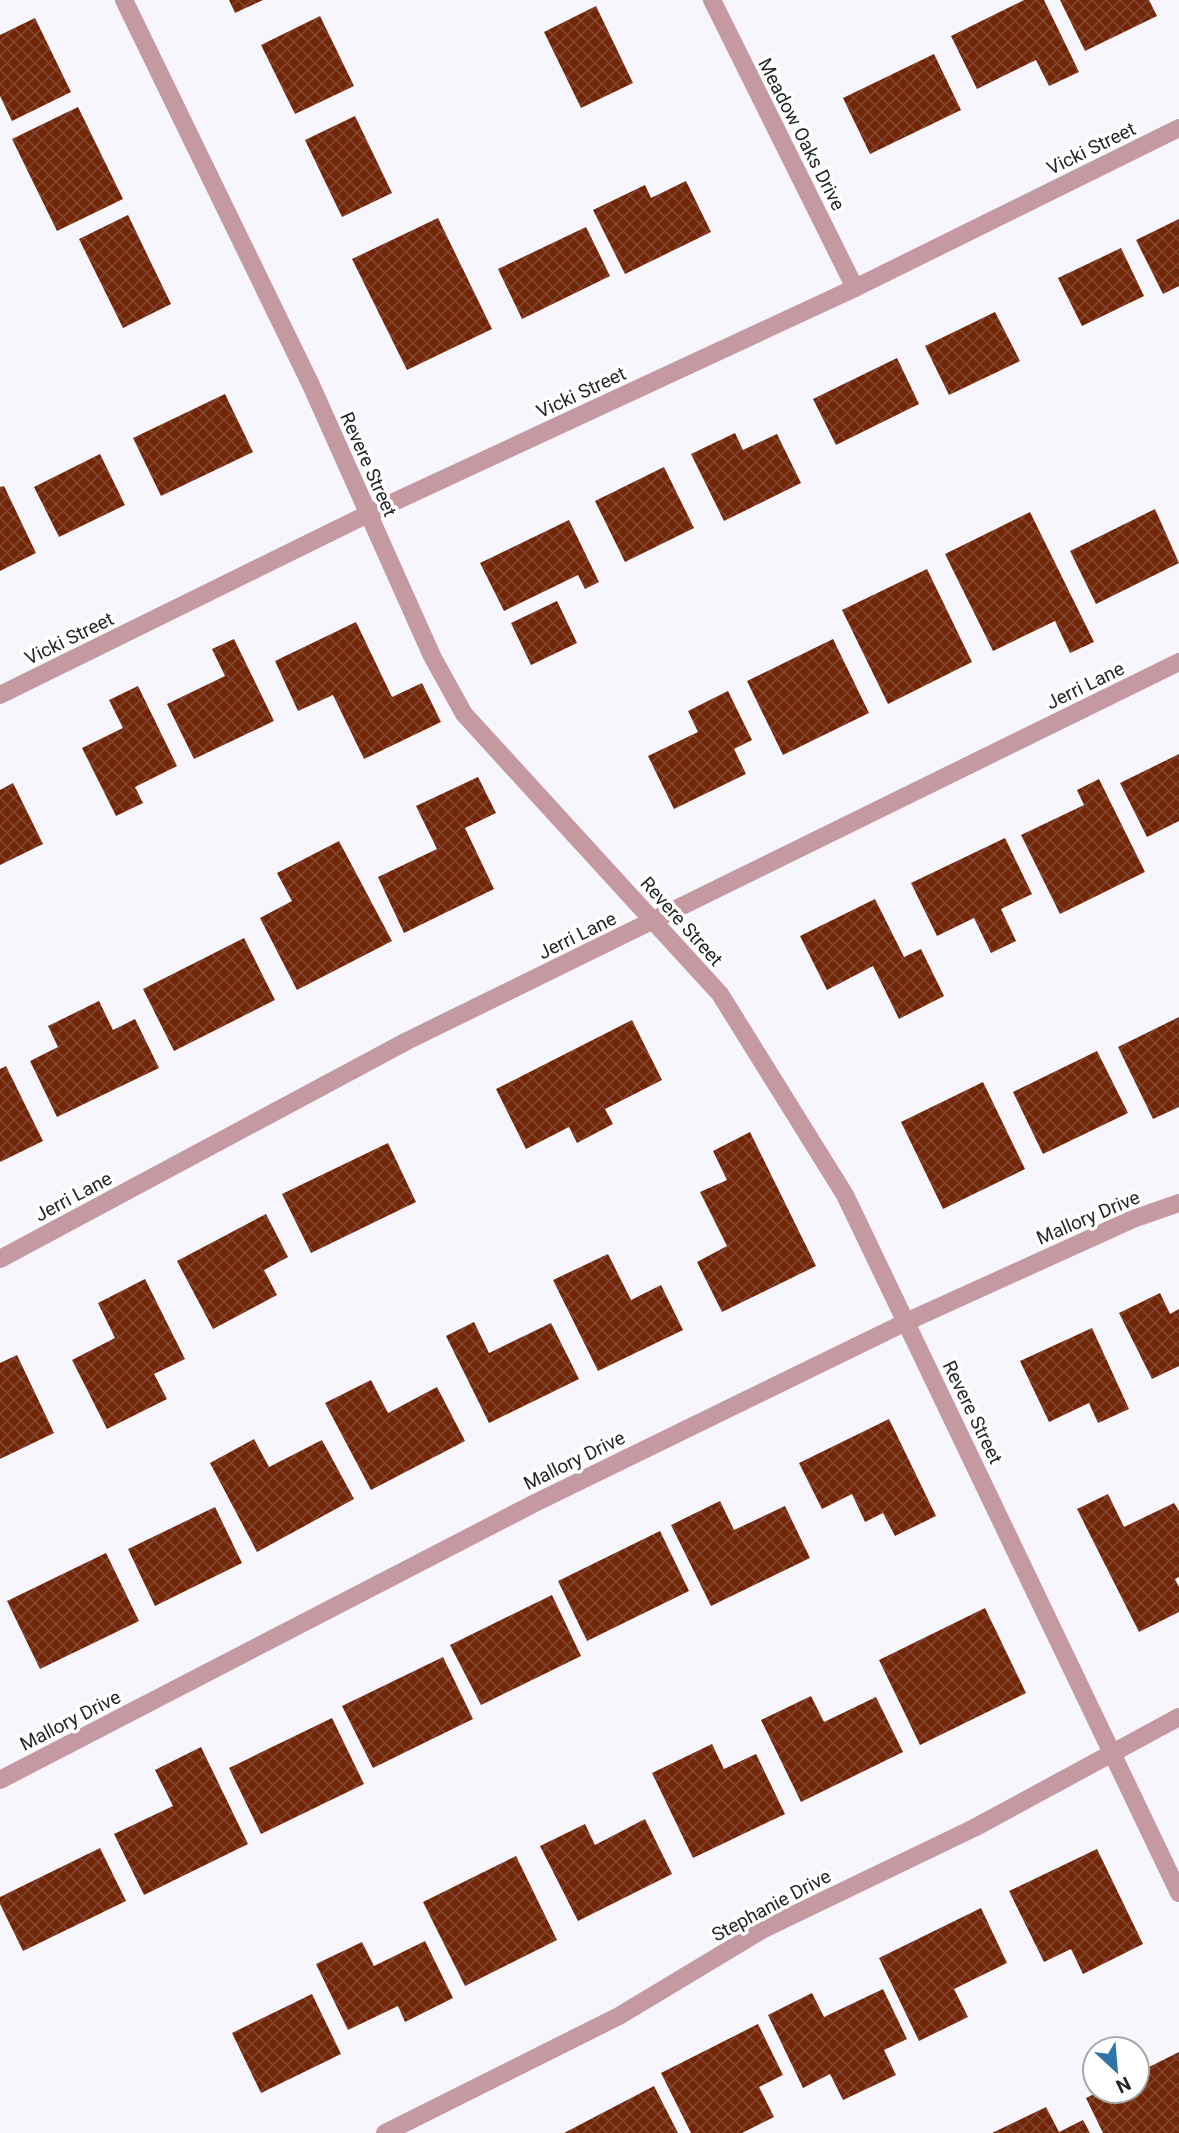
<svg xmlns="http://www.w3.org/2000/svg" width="1179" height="2133" font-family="Roboto,sans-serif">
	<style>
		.building { fill: url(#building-cross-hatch) }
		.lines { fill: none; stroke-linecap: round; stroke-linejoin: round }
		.street { stroke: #c499a1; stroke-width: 18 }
		.labels { text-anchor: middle; stroke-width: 7; stroke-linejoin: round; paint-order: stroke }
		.street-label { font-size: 19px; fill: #262629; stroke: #fff }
	</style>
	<defs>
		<pattern id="building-cross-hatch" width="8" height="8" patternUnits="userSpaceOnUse" patternTransform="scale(1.75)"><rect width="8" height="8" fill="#722608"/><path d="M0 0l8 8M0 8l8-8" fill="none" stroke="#81442d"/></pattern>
	</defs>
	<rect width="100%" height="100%" fill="#f7f6fd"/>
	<g class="building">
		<path d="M 229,0 L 263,0 L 235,13 Z"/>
		<path d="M 1024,0 L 1044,0 L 1079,72 L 1049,86 L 1036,60 L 977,89 L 951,36 Z"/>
		<path d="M 1060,0 L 1149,0 L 1157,16 L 1085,51 Z"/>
		<path d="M 596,6 L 633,83 L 581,108 L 544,32 Z"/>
		<path d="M 320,16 L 354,86 L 295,114 L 261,45 Z"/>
		<path d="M 35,18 L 71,92 L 12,121 L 0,96 L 0,35 Z"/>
		<path d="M 934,54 L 961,110 L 870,154 L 843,98 Z"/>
		<path d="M 78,107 L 123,199 L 57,231 L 12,139 Z"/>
		<path d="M 355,116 L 392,193 L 342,217 L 305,140 Z"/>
		<path d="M 686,181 L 711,232 L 625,274 L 593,210 L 645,185 L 651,198 Z"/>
		<path d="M 128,215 L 171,304 L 123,328 L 79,239 Z"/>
		<path d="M 438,218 L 492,329 L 407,370 L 352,259 Z"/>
		<path d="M 1179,219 L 1179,286 L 1163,294 L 1136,240 Z"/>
		<path d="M 586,227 L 610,276 L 522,319 L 498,269 Z"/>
		<path d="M 1121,248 L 1144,296 L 1082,326 L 1058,278 Z"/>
		<path d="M 995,312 L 1020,361 L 949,395 L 925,346 Z"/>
		<path d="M 897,358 L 919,404 L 836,445 L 813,399 Z"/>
		<path d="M 225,394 L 253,452 L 161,496 L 133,438 Z"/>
		<path d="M 735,433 L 743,450 L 777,434 L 801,483 L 724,521 L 691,454 Z"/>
		<path d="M 100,454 L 125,505 L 59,537 L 34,487 Z"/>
		<path d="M 664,467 L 694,528 L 625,562 L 595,501 Z"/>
		<path d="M 4,486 L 36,553 L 0,571 L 0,487 Z"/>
		<path d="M 1155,509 L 1179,563 L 1096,604 L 1070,551 Z"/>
		<path d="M 1030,512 L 1094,642 L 1070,653 L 1055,621 L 993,651 L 945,554 Z"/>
		<path d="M 569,520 L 599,582 L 585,589 L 578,575 L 504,611 L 480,563 Z"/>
		<path d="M 927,569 L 972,662 L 888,704 L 842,610 Z"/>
		<path d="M 557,601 L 577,643 L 531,665 L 511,623 Z"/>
		<path d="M 356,622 L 392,697 L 422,683 L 441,722 L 364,759 L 333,695 L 298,711 L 275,661 Z"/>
		<path d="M 234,639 L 274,721 L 194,759 L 167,704 L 225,676 L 212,649 Z"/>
		<path d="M 833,639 L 869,713 L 783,755 L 747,681 Z"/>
		<path d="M 138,686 L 177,766 L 135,787 L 143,803 L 116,816 L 82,748 L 123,728 L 109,700 Z"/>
		<path d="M 728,691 L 752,740 L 734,749 L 746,774 L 674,809 L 648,756 L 698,732 L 688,711 Z"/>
		<path d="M 1179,754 L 1179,821 L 1147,837 L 1120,783 Z"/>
		<path d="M 478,777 L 496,813 L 465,828 L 494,889 L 404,933 L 378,877 L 437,849 L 416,806 Z"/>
		<path d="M 1099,779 L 1145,872 L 1060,914 L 1021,835 L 1084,805 L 1077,790 Z"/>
		<path d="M 13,783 L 43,844 L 0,865 L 0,790 Z"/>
		<path d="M 1005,838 L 1032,894 L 1001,909 L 1016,941 L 991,953 L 974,918 L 937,936 L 911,883 Z"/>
		<path d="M 339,841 L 392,941 L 297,990 L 260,918 L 292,901 L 277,873 Z"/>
		<path d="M 875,899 L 904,957 L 921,949 L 944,996 L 899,1019 L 873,966 L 827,990 L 800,936 Z"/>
		<path d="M 244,938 L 275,1000 L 174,1051 L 143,989 Z"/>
		<path d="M 99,1001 L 113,1030 L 135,1019 L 159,1068 L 57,1117 L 30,1061 L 58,1047 L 48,1026 Z"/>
		<path d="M 1179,1017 L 1179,1107 L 1153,1119 L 1118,1047 Z"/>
		<path d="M 632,1020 L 662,1080 L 605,1109 L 613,1124 L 577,1143 L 569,1127 L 526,1149 L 496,1089 Z"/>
		<path d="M 1097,1051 L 1128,1113 L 1043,1154 L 1013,1092 Z"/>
		<path d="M 6,1066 L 43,1141 L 0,1162 L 0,1069 Z"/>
		<path d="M 983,1082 L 1025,1169 L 943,1209 L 901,1122 Z"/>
		<path d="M 750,1132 L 816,1266 L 722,1312 L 697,1262 L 727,1246 L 700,1192 L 727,1180 L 713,1151 Z"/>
		<path d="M 388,1143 L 416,1202 L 311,1253 L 282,1194 Z"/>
		<path d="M 266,1214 L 288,1257 L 264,1270 L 277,1295 L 213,1329 L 177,1261 Z"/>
		<path d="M 608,1254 L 631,1300 L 661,1285 L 683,1330 L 598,1371 L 553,1280 Z"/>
		<path d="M 145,1279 L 185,1359 L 154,1374 L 167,1399 L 107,1429 L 72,1360 L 115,1338 L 98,1303 Z"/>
		<path d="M 1160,1293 L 1170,1314 L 1179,1309 L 1179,1366 L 1152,1379 L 1119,1313 Z"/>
		<path d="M 474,1322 L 489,1353 L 551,1323 L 579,1379 L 489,1423 L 446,1336 Z"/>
		<path d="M 1092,1328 L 1129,1409 L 1098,1423 L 1089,1403 L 1049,1422 L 1020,1361 Z"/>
		<path d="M 17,1355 L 54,1433 L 0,1459 L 0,1363 Z"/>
		<path d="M 371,1380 L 388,1413 L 437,1387 L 465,1441 L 371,1490 L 325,1403 Z"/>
		<path d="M 889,1419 L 936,1516 L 895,1536 L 883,1513 L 865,1522 L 852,1494 L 822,1509 L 799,1463 Z"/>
		<path d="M 254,1439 L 269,1467 L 322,1440 L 354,1499 L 257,1552 L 210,1463 Z"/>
		<path d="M 1108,1494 L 1124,1527 L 1174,1503 L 1179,1511 L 1179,1577 L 1175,1579 L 1179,1587 L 1179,1612 L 1139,1632 L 1077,1509 Z"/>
		<path d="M 720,1501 L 734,1530 L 785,1506 L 810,1558 L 711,1606 L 671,1525 Z"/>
		<path d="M 215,1507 L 242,1563 L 155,1606 L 128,1549 Z"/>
		<path d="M 660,1531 L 689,1591 L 587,1641 L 558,1581 Z"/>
		<path d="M 106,1553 L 139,1621 L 40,1669 L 7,1601 Z"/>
		<path d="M 552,1595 L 581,1656 L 481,1705 L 450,1645 Z"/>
		<path d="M 985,1608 L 1026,1693 L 920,1745 L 879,1660 Z"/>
		<path d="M 443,1657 L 473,1719 L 373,1768 L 342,1706 Z"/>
		<path d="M 811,1696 L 824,1722 L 876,1697 L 903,1752 L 801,1802 L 761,1720 Z"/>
		<path d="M 332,1718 L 364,1784 L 261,1834 L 229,1768 Z"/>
		<path d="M 712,1744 L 724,1769 L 756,1754 L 785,1814 L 693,1858 L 652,1773 Z"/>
		<path d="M 201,1747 L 248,1844 L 144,1895 L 114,1834 L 173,1806 L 155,1770 Z"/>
		<path d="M 645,1819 L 672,1874 L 578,1921 L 540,1846 L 585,1824 L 595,1845 Z"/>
		<path d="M 100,1848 L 126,1901 L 23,1951 L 0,1904 L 0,1897 Z"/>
		<path d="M 1097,1849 L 1143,1944 L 1083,1974 L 1071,1949 L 1044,1962 L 1009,1891 Z"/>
		<path d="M 516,1856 L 557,1940 L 465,1986 L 423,1902 Z"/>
		<path d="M 981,1908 L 1007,1963 L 954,1989 L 968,2017 L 919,2041 L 879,1958 Z"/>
		<path d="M 425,1941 L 453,1998 L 405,2022 L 398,2006 L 348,2030 L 316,1964 L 362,1942 L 374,1966 Z"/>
		<path d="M 883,1989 L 907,2039 L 884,2050 L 896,2075 L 843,2100 L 830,2074 L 803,2088 L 768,2015 L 812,1993 L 824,2017 Z"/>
		<path d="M 312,1994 L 341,2054 L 261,2093 L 232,2033 Z"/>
		<path d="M 758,2024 L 783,2075 L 759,2087 L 774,2117 L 742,2133 L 691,2133 L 661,2073 Z"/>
		<path d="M 1179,2052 L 1179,2133 L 1103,2133 L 1086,2098 L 1100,2091 L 1137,2091 L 1137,2073 Z"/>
		<path d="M 654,2086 L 678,2133 L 564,2133 Z"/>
		<path d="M 1046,2107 L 1059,2132 L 1083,2120 L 1090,2133 L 992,2133 Z"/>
	</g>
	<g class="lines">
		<g class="street">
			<path d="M 124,0 L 311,385 L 432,656 L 464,714 L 720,994 L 845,1195 L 1179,1893"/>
			<path d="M 712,0 L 855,288"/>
			<path d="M 0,695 L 368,514 L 855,288 L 1179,128"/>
			<path d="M 0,1259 L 407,1041 L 1179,662"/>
			<path d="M 0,1780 L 535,1503 L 906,1322 L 1133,1219 L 1179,1203"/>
			<path d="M 385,2133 L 619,2016 L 762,1930 L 974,1828 L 1179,1717"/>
		</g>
	</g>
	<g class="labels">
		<g class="street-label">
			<text transform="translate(802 134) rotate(63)" y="7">Meadow Oaks Drive</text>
			<text transform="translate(1091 148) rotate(-26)" y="7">Vicki Street</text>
			<text transform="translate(581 392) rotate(-25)" y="7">Vicki Street</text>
			<text transform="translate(369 464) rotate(66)" y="7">Revere Street</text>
			<text transform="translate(69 638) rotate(-26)" y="7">Vicki Street</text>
			<text transform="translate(1085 685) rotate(-26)" y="7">Jerri Lane</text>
			<text transform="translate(682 921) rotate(48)" y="7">Revere Street</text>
			<text transform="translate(577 935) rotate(-26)" y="7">Jerri Lane</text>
			<text transform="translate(73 1196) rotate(-28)" y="7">Jerri Lane</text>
			<text transform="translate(1088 1217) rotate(-23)" y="7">Mallory Drive</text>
			<text transform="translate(973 1412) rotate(64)" y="7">Revere Street</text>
			<text transform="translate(574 1460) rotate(-26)" y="7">Mallory Drive</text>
			<text transform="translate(70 1720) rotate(-27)" y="7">Mallory Drive</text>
			<text transform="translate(771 1905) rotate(-28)" y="7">Stephanie Drive</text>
		</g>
	</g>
	<g transform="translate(1116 2070) rotate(154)"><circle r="33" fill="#ffffff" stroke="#a8a8a9" stroke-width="2"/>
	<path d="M0-5L12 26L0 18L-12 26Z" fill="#3075aa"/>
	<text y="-10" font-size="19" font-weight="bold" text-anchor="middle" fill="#262629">N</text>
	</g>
</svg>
